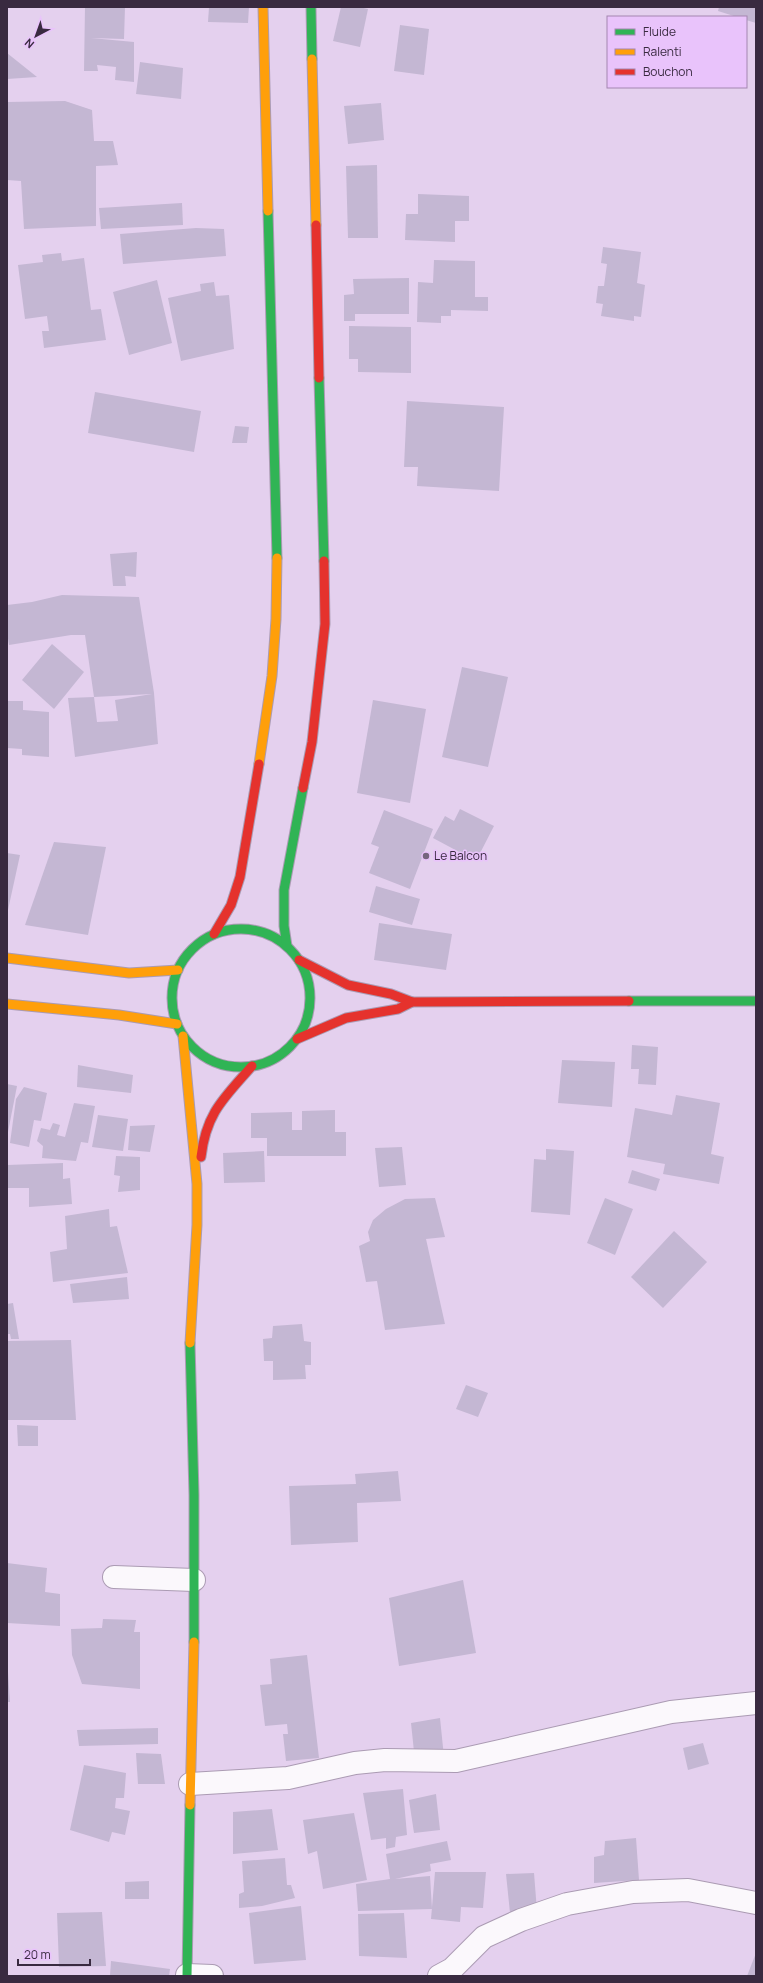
<svg xmlns="http://www.w3.org/2000/svg" width="763" height="1983" font-family="Manrope,sans-serif">
	<style>
		.building { fill: #c4b7d3; fill-rule: evenodd }
		.lines { fill: none; stroke-linecap: round; stroke-linejoin: round }
		.street-casing { stroke: #ab9bb3; stroke-width: 24 }
		.fast-casing { stroke: #ab9bb3; stroke-width: 11 }
		.slow-casing { stroke: #ab9bb3; stroke-width: 11 }
		.jam-casing { stroke: #ab9bb3; stroke-width: 11 }
		.street { stroke: #fbf8fc; stroke-width: 22 }
		.fast { stroke: #30b455; stroke-width: 9 }
		.slow { stroke: #ff9f0a; stroke-width: 9 }
		.jam { stroke: #e5322d; stroke-width: 9 }
		.poi-dot { fill: #75647d; stroke: #e9c3fb; stroke-width: 1.5 }
		.labels { text-anchor: middle; stroke-width: 3; stroke-linejoin: round; paint-order: stroke }
		.poi-label { font-size: 12px; fill: #392a40; stroke: #e9c3fb; text-anchor: start }
	</style>
	<rect width="100%" height="100%" fill="#e4d0ee"/>
	<g class="building">
		<path d="M 85,7 L 125,7 L 124,39 L 91,38 L 134,42 L 134,82 L 115,80 L 116,67 L 97,65 L 98,71 L 84,71 Z"/>
		<path d="M 209,7 L 249,7 L 248,23 L 208,22 Z"/>
		<path d="M 341,7 L 359,7 L 368,9 L 360,47 L 333,41 Z"/>
		<path d="M 719,7 L 756,7 L 756,23 L 746,20 L 746,17 L 737,17 L 718,11 Z"/>
		<path d="M 400,25 L 429,29 L 424,75 L 394,71 Z"/>
		<path d="M 7,53 L 37,77 L 7,79 Z"/>
		<path d="M 140,62 L 183,68 L 181,99 L 136,94 Z"/>
		<path d="M 65,101 L 92,110 L 94,141 L 113,141 L 118,165 L 96,166 L 96,226 L 24,229 L 21,181 L 7,180 L 7,102 Z"/>
		<path d="M 381,103 L 384,140 L 348,144 L 344,106 Z"/>
		<path d="M 377,165 L 378,238 L 348,238 L 346,166 Z"/>
		<path d="M 418,194 L 469,196 L 469,221 L 455,221 L 455,242 L 405,240 L 406,214 L 418,214 Z"/>
		<path d="M 182,203 L 183,225 L 101,229 L 99,208 Z"/>
		<path d="M 196,228 L 224,229 L 226,256 L 123,264 L 120,234 Z"/>
		<path d="M 603,247 L 641,252 L 637,283 L 645,285 L 641,317 L 634,316 L 634,321 L 601,316 L 603,304 L 596,303 L 598,286 L 604,286 L 607,264 L 601,263 Z"/>
		<path d="M 61,253 L 62,261 L 84,258 L 91,310 L 101,309 L 106,340 L 44,348 L 42,331 L 49,331 L 47,316 L 25,319 L 18,265 L 43,262 L 42,255 Z"/>
		<path d="M 434,260 L 475,261 L 475,297 L 488,297 L 488,311 L 451,310 L 451,316 L 441,316 L 441,323 L 417,322 L 418,282 L 433,283 Z"/>
		<path d="M 409,278 L 409,314 L 355,314 L 355,321 L 344,321 L 344,295 L 354,294 L 353,279 Z"/>
		<path d="M 157,280 L 172,343 L 129,355 L 113,292 Z"/>
		<path d="M 214,282 L 216,296 L 229,295 L 234,349 L 181,361 L 168,298 L 201,291 L 200,284 Z"/>
		<path d="M 349,326 L 411,327 L 411,373 L 358,372 L 358,359 L 349,359 Z"/>
		<path d="M 95,392 L 201,411 L 194,452 L 88,433 Z"/>
		<path d="M 407,401 L 504,407 L 499,491 L 417,486 L 418,467 L 404,467 Z"/>
		<path d="M 235,426 L 249,427 L 247,443 L 232,443 Z"/>
		<path d="M 137,552 L 136,577 L 125,576 L 126,586 L 113,586 L 110,554 Z"/>
		<path d="M 62,595 L 139,597 L 154,693 L 158,744 L 75,757 L 68,698 L 94,697 L 85,635 L 71,635 L 9,645 L 7,632 L 7,605 L 32,602 ZM 152,694 L 115,700 L 118,721 L 97,722 L 94,697 Z"/>
		<path d="M 52,644 L 84,672 L 54,709 L 22,680 Z"/>
		<path d="M 462,667 L 508,677 L 488,767 L 442,757 Z"/>
		<path d="M 373,700 L 426,709 L 410,803 L 357,793 Z"/>
		<path d="M 7,701 L 23,701 L 23,710 L 49,712 L 49,757 L 22,755 L 22,749 L 7,748 Z"/>
		<path d="M 460,809 L 494,826 L 476,861 L 433,838 L 445,816 L 454,821 Z"/>
		<path d="M 384,810 L 433,829 L 410,889 L 369,873 L 379,847 L 371,844 Z"/>
		<path d="M 54,842 L 106,847 L 88,935 L 25,925 Z"/>
		<path d="M 7,853 L 20,855 L 8,910 L 7,910 Z"/>
		<path d="M 376,886 L 420,899 L 412,925 L 369,912 Z"/>
		<path d="M 379,923 L 452,934 L 446,970 L 374,960 Z"/>
		<path d="M 632,1045 L 658,1047 L 656,1085 L 638,1084 L 639,1069 L 631,1069 Z"/>
		<path d="M 562,1060 L 615,1062 L 612,1107 L 558,1103 Z"/>
		<path d="M 78,1065 L 133,1075 L 131,1093 L 77,1087 Z"/>
		<path d="M 7,1084 L 17,1086 L 8,1132 L 7,1132 Z"/>
		<path d="M 24,1087 L 47,1093 L 41,1121 L 34,1120 L 29,1147 L 10,1143 L 16,1099 Z"/>
		<path d="M 676,1095 L 720,1103 L 711,1154 L 724,1157 L 719,1184 L 663,1174 L 665,1164 L 627,1157 L 635,1108 L 672,1115 Z"/>
		<path d="M 74,1103 L 95,1106 L 88,1143 L 81,1142 L 76,1161 L 42,1158 L 43,1146 L 37,1141 L 41,1128 L 50,1130 L 53,1123 L 60,1125 L 57,1135 L 65,1137 Z"/>
		<path d="M 335,1110 L 335,1132 L 346,1132 L 346,1156 L 267,1156 L 267,1138 L 251,1138 L 251,1113 L 292,1112 L 292,1130 L 302,1130 L 302,1111 Z"/>
		<path d="M 98,1115 L 128,1119 L 123,1151 L 92,1147 Z"/>
		<path d="M 155,1125 L 150,1152 L 128,1150 L 130,1126 Z"/>
		<path d="M 402,1147 L 406,1185 L 379,1187 L 375,1148 Z"/>
		<path d="M 546,1149 L 574,1151 L 570,1215 L 531,1212 L 534,1159 L 546,1160 Z"/>
		<path d="M 264,1151 L 265,1182 L 224,1183 L 223,1153 Z"/>
		<path d="M 116,1156 L 140,1157 L 140,1190 L 118,1192 L 120,1176 L 114,1175 Z"/>
		<path d="M 63,1163 L 63,1179 L 70,1178 L 72,1204 L 29,1207 L 29,1188 L 8,1188 L 7,1165 Z"/>
		<path d="M 632,1170 L 660,1179 L 656,1191 L 628,1183 Z"/>
		<path d="M 435,1198 L 445,1237 L 426,1239 L 445,1324 L 385,1330 L 377,1281 L 366,1282 L 359,1246 L 370,1241 L 368,1232 L 373,1220 L 386,1209 L 405,1199 Z"/>
		<path d="M 605,1198 L 633,1209 L 615,1255 L 587,1243 Z"/>
		<path d="M 109,1209 L 110,1227 L 117,1226 L 128,1273 L 53,1282 L 50,1252 L 67,1249 L 65,1216 Z"/>
		<path d="M 674,1231 L 707,1262 L 663,1308 L 631,1277 Z"/>
		<path d="M 127,1277 L 129,1299 L 73,1303 L 70,1284 Z"/>
		<path d="M 13,1303 L 19,1339 L 11,1339 L 10,1334 L 7,1334 L 7,1304 Z"/>
		<path d="M 302,1324 L 304,1341 L 311,1342 L 311,1365 L 305,1365 L 306,1379 L 273,1380 L 273,1361 L 264,1361 L 263,1339 L 272,1338 L 273,1326 Z"/>
		<path d="M 71,1340 L 76,1420 L 7,1420 L 7,1341 Z"/>
		<path d="M 466,1385 L 488,1393 L 478,1417 L 456,1409 Z"/>
		<path d="M 17,1425 L 38,1426 L 38,1446 L 18,1446 Z"/>
		<path d="M 398,1471 L 401,1501 L 357,1503 L 358,1542 L 291,1545 L 289,1486 L 356,1484 L 355,1474 Z"/>
		<path d="M 7,1563 L 47,1568 L 45,1592 L 60,1594 L 60,1626 L 7,1623 Z"/>
		<path d="M 463,1580 L 476,1653 L 399,1666 L 389,1598 Z"/>
		<path d="M 103,1619 L 136,1620 L 134,1632 L 140,1632 L 140,1689 L 82,1684 L 72,1655 L 71,1629 L 102,1628 Z"/>
		<path d="M 307,1655 L 319,1758 L 286,1761 L 283,1734 L 288,1734 L 287,1724 L 265,1726 L 260,1685 L 272,1684 L 270,1659 Z"/>
		<path d="M 7,1672 L 8,1672 L 10,1702 L 7,1702 Z"/>
		<path d="M 440,1718 L 444,1757 L 415,1761 L 411,1723 Z"/>
		<path d="M 158,1728 L 158,1744 L 79,1746 L 77,1730 Z"/>
		<path d="M 703,1743 L 709,1764 L 688,1770 L 683,1748 Z"/>
		<path d="M 136,1753 L 161,1754 L 165,1784 L 138,1784 Z"/>
		<path d="M 84,1765 L 126,1773 L 124,1798 L 116,1798 L 115,1808 L 130,1811 L 125,1835 L 112,1832 L 109,1842 L 70,1830 Z"/>
		<path d="M 403,1789 L 407,1835 L 396,1837 L 395,1847 L 386,1849 L 386,1838 L 371,1840 L 363,1793 Z"/>
		<path d="M 436,1794 L 440,1830 L 414,1833 L 409,1800 Z"/>
		<path d="M 272,1809 L 278,1850 L 233,1854 L 233,1812 Z"/>
		<path d="M 354,1813 L 367,1880 L 323,1889 L 317,1851 L 308,1854 L 303,1820 Z"/>
		<path d="M 636,1838 L 639,1880 L 594,1883 L 594,1857 L 604,1855 L 605,1841 Z"/>
		<path d="M 447,1841 L 451,1860 L 430,1864 L 431,1871 L 395,1879 L 430,1876 L 432,1909 L 358,1911 L 356,1884 L 390,1879 L 386,1854 Z"/>
		<path d="M 285,1858 L 287,1885 L 291,1885 L 295,1898 L 262,1906 L 239,1908 L 239,1894 L 244,1892 L 242,1861 Z"/>
		<path d="M 435,1872 L 486,1872 L 483,1908 L 461,1907 L 460,1922 L 431,1919 Z"/>
		<path d="M 534,1873 L 537,1911 L 510,1913 L 506,1874 Z"/>
		<path d="M 149,1881 L 149,1899 L 125,1899 L 125,1882 Z"/>
		<path d="M 301,1906 L 306,1960 L 254,1964 L 249,1913 Z"/>
		<path d="M 102,1912 L 106,1966 L 59,1967 L 57,1913 Z"/>
		<path d="M 404,1913 L 407,1958 L 359,1956 L 358,1914 Z"/>
		<path d="M 756,1953 L 756,1976 L 747,1976 Z"/>
		<path d="M 111,1961 L 170,1969 L 169,1976 L 110,1976 Z"/>
	</g>
	<g class="lines">
		<g class="street-casing">
			<g id="street">
				<path d="M 114,1577 L 194,1580"/>
				<path d="M 190,1784 L 288,1778 L 355,1763 L 385,1760 L 456,1761 L 671,1712 L 756,1703"/>
				<path d="M 187,1975 L 212,1976"/>
				<path d="M 439,1976 L 452,1969 L 484,1937 L 521,1920 L 567,1904 L 633,1892 L 688,1890 L 756,1903"/>
			</g>
		</g>
		<g class="fast-casing">
			<g id="fast">
				<path d="M 311,7 L 312,59"/>
				<path d="M 268,211 L 277,558"/>
				<path d="M 319,378 L 324,561"/>
				<circle cx="241" cy="998" r="69"/>
				<path d="M 287,946 L 284,926 L 284,890 L 303,788"/>
				<path d="M 629,1001 L 756,1001"/>
				<path d="M 190,1343 L 194,1495 L 194,1642"/>
				<path d="M 187,1976 L 190,1805"/>
			</g>
		</g>
		<g class="slow-casing">
			<g id="slow">
				<path d="M 263,7 L 268,211"/>
				<path d="M 312,59 L 316,225"/>
				<path d="M 259,764 L 272,676 L 276,619 L 277,558"/>
				<path d="M 7,958 L 129,973 L 178,970"/>
				<path d="M 7,1004 L 119,1015 L 177,1024"/>
				<path d="M 183,1036 L 197,1184 L 197,1225 L 190,1343"/>
				<path d="M 190,1805 L 194,1642"/>
			</g>
		</g>
		<g class="jam-casing">
			<g id="jam">
				<path d="M 316,225 L 319,378"/>
				<path d="M 303,788 L 312,742 L 325,624 L 324,561"/>
				<path d="M 214,934 L 231,905 L 240,877 L 259,764"/>
				<path d="M 299,960 L 348,985 L 391,994 L 412,1002"/>
				<path d="M 297,1039 L 346,1018 L 398,1009 L 412,1002 L 629,1001"/>
				<path d="M 201,1157 C 206,1113 224,1098 252,1066"/>
			</g>
		</g>
		<use href="#street" class="street"/>
		<use href="#fast" class="fast"/>
		<use href="#slow" class="slow"/>
		<use href="#jam" class="jam"/>
	</g>
	<circle class="poi-dot" cx="426" cy="856" r="4"/>
	<g class="labels">
		<g class="poi-label">
			<text x="434" y="860">Le Balcon</text>
		</g>
	</g>
	<rect width="763" height="1983" fill="none" stroke="#392a40" stroke-width="16"/>
	<rect x="607" y="16" width="140" height="72" fill="#e9c3fb" stroke="#a386b0"/>
	<rect x="615" y="29" width="20" height="6" fill="#30b455" stroke="#a386b0"/>
	<text x="643" y="36" font-size="12" fill="#392a40">Fluide</text>
	<rect x="615" y="49" width="20" height="6" fill="#ff9f0a" stroke="#a386b0"/>
	<text x="643" y="56" font-size="12" fill="#392a40">Ralenti</text>
	<rect x="615" y="69" width="20" height="6" fill="#e5322d" stroke="#a386b0"/>
	<text x="643" y="76" font-size="12" fill="#392a40">Bouchon</text>
	<g transform="translate(36 36) rotate(221)" stroke="#e9c3fb" stroke-width="3" paint-order="stroke">
	<path d="M0-3L7 15L0 10L-7 15Z" fill="#392a40"/>
	<text y="-6" font-size="11" font-weight="bold" text-anchor="middle" fill="#392a40">N</text>
	</g>
	<path d="M18 1959v6h72v-6" fill="none" stroke="#392a40" stroke-width="2"/>
	<text x="24" y="1959" font-size="12" fill="#392a40" stroke="#e9c3fb" stroke-width="3" paint-order="stroke">20 m</text>
</svg>
